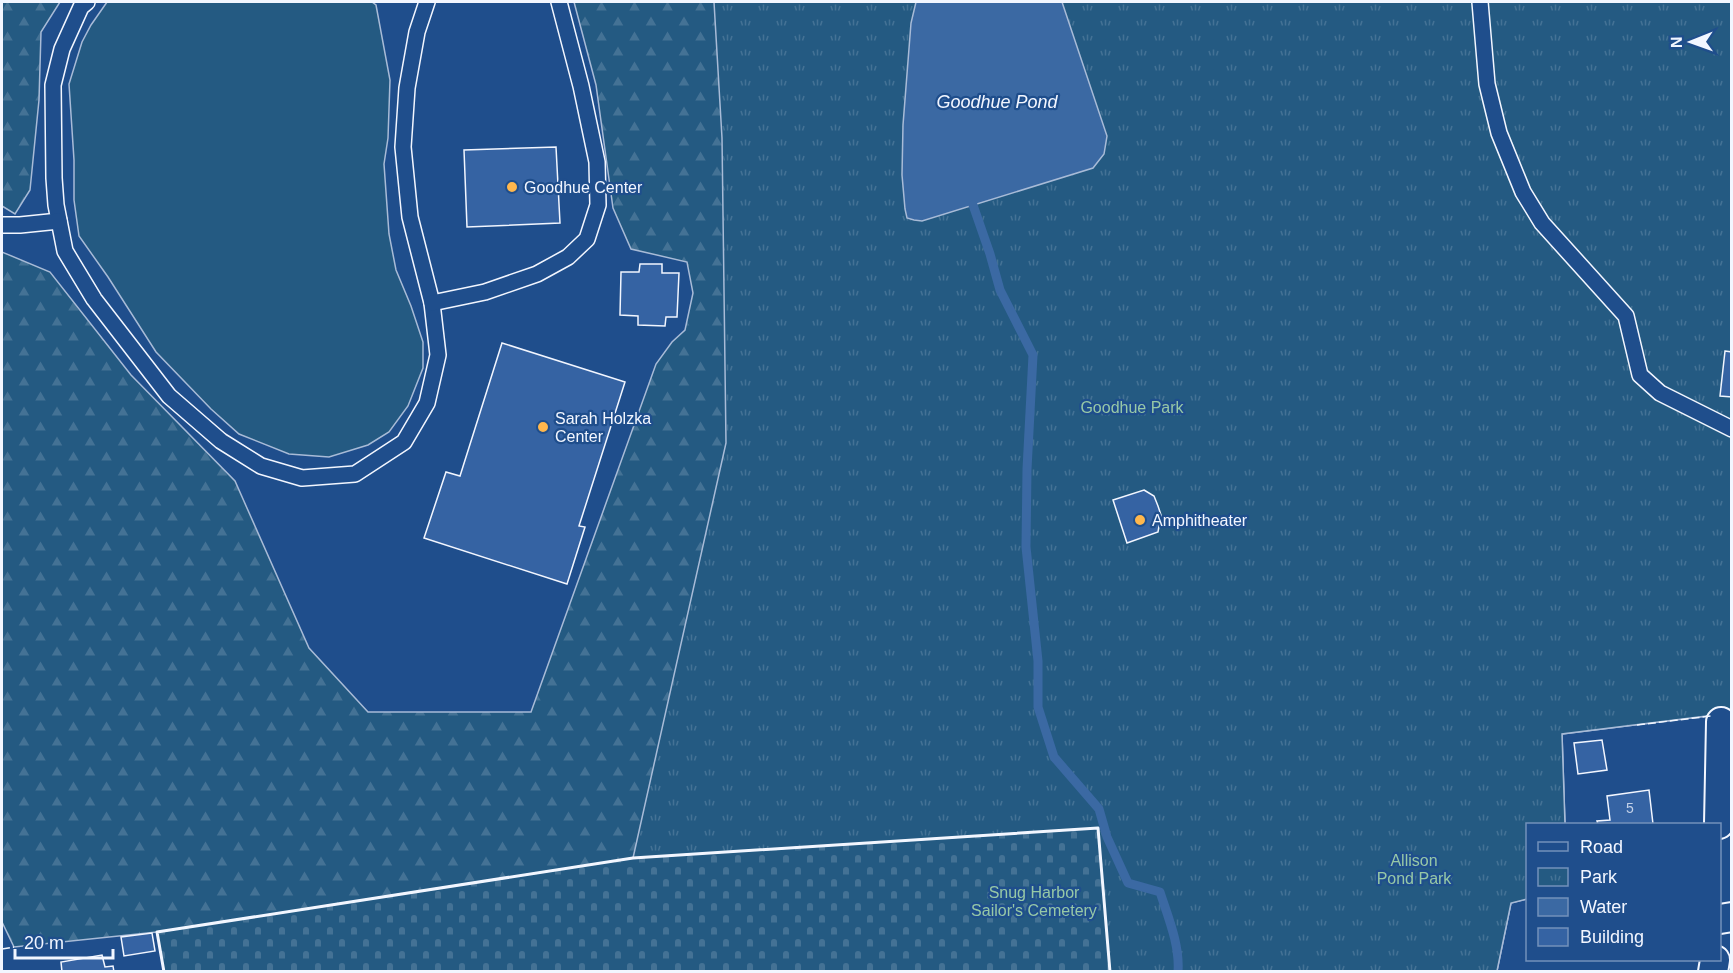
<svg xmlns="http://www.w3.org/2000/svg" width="1733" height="973" font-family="Helvetica,sans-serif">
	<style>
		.grass { fill: #245a82; stroke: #a8bbd7; stroke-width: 1.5 }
		.forest { fill: url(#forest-firs); stroke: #a8bbd7; stroke-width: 1.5 }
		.cemetery { fill: url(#cemetery-stones); stroke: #a8bbd7; stroke-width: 1.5 }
		.park { fill: url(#park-tufts); stroke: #a8bbd7; stroke-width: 1.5 }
		.water { fill: #3b69a3; stroke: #a8bbd7; stroke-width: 1.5 }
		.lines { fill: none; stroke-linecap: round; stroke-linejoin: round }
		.stream { stroke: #3b69a3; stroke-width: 9 }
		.building { fill: #3563a3; stroke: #f2f6ff; stroke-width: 1.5 }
		.service-casing { stroke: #f2f6ff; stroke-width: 18 }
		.minor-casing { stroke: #f2f6ff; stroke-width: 32 }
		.service { stroke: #1f4e8c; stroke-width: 15 }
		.minor { stroke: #1f4e8c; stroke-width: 28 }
		.fence { stroke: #f2f6ff; stroke-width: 1.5; stroke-dasharray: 8 3; stroke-linecap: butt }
		.wall { stroke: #f2f6ff; stroke-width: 3 }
		.poi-dot { fill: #ffb74d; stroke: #1f4e8c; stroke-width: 2 }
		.labels { text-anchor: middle; stroke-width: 4.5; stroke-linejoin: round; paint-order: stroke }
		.number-label { font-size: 14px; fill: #c3d1e8 }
		.poi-label { font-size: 16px; fill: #f2f6ff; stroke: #1f4e8c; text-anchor: start }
		.park-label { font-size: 16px; fill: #97c8a6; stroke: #1f4e8c }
		.water-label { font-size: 18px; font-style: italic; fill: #f2f6ff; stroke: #1f4e8c }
	</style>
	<defs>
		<pattern id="forest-firs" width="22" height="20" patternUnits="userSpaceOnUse" patternTransform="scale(1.5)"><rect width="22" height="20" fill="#245a82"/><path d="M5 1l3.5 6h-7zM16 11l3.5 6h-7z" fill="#447295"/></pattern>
		<pattern id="cemetery-stones" width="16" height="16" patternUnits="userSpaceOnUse" patternTransform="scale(1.5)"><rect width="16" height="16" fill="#245a82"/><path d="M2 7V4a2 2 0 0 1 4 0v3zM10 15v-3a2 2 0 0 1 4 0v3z" fill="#447295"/></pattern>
		<pattern id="park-tufts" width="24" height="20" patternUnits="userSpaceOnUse" patternTransform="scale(1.5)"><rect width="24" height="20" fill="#245a82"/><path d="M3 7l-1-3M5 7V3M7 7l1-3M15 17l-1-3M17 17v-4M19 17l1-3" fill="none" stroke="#447295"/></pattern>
	</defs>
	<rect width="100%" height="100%" fill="#1f4e8c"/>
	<path class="grass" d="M 107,2 L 372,2 L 376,5 L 390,80 L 388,138 L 384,164 L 389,234 L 396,270 L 411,306 L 423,342 L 423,368 L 408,406 L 389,432 L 368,445 L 329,457 L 289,454 L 239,434 L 211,409 L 156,352 L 108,277 L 79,236 L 74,200 L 74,160 L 69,84 L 82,42 L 91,25 Z"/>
	<g class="forest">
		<path d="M 2,2 L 60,2 L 41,32 L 39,100 L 30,190 L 15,214 L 2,206 Z"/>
		<path d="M 574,2 L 916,2 L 1731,713 L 1562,734 L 1565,824 L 1528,824 L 1527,899 L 1511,903 L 1497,971 L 1110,971 L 1098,828 L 633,858 L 157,932 L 14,947 L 2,922 L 2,252 L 50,272 L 131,375 L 235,481 L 309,648 L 368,712 L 531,712 L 656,364 L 672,342 L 685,330 L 693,293 L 687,262 L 631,249 L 613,208 L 596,85 Z"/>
	</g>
	<path class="cemetery" d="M 1098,828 L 1110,971 L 164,972 L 157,932 L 633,858 Z"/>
	<path class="park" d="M 714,2 L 1731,2 L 1731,713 L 1562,734 L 1565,824 L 1528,824 L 1527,899 L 1511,903 L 1497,971 L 1110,971 L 1098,828 L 633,858 L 726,443 L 722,138 Z"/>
	<path class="water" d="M 916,2 L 1062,2 L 1107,136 L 1104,154 L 1093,168 L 922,221 L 914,220 L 907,218 L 905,209 L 902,175 L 903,125 L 911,23 Z"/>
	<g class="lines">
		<path class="stream" d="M 973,205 L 990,254 L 1000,290 L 1033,355 L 1027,469 L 1026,547 L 1038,661 L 1038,707 L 1054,757 L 1099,809 L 1107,837 L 1128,883 L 1160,892 C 1168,917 1180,945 1178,972"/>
	</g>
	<g class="building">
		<path d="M 556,147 L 560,223 L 467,227 L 464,150 Z"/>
		<path d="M 640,264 L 662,264 L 662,273 L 679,273 L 677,317 L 666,317 L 665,326 L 638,325 L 638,316 L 620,315 L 621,272 L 639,272 Z"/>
		<path d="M 502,343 L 625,382 L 579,526 L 585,527 L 567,584 L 424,538 L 446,472 L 460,476 Z"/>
		<path d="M 1725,351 L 1732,352 L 1732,397 L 1720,396 Z"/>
		<path d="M 1144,490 L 1154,496 L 1158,506 L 1161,515 L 1158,532 L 1127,543 L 1113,500 Z"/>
		<path d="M 1602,740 L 1607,770 L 1578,774 L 1574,743 Z"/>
		<path d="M 1649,790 L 1653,824 L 1598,824 L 1597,821 L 1610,820 L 1607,796 Z"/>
		<path d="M 152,933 L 155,951 L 124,956 L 121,937 Z"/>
		<path d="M 102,955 L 105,967 L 113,966 L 114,972 L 62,972 L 61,962 Z"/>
	</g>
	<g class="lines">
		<g class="service-casing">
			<g id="service">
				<path d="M 87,2 L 81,7 L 62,49 L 53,85 L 54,178 L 56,205 L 65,251 L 94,299 L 169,396 L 221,441 L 261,466 L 302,478 L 355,474 L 404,442 L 427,403 L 438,355 L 432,303 L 410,217 L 403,147 L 407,88 L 417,32 L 427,2"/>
				<path d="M 1480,2 L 1487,84 L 1499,133 L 1523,192 L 1542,223 L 1626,316 L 1640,375 L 1660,393 L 1732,429"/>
				<path d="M 2,225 L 20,225 L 59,221"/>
				<path d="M 432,303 L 485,292 L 537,274 L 568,257 L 587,239 L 598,205 L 597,162 L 581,86 L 559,2"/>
			</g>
		</g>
		<g class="minor-casing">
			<g id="minor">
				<path d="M 1719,824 L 1721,722"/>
				<path d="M 1720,919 L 1732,917"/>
				<path d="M 1713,972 L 1715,960"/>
			</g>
		</g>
		<use href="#service" class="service"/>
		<use href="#minor" class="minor"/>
		<g class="fence">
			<path d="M 1637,725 L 1711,716"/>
			<path d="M 2,949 L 14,947"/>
		</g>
		<path class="wall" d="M 164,972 L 157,932 L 633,858 L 1098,828 L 1110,972"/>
	</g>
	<g class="poi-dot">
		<circle cx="512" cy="187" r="6"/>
		<circle cx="543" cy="427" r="6"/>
		<circle cx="1140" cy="520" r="6"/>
	</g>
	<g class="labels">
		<g class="number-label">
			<text x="1630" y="813">5</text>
		</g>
		<g class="poi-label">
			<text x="524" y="193">Goodhue Center</text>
			<text x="555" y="424">Sarah Holzka<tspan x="555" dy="18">Center</tspan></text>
			<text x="1152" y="526">Amphitheater</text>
		</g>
		<g class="park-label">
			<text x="1132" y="413">Goodhue Park</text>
			<text x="1414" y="866">Allison<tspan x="1414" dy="18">Pond Park</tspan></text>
			<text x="1034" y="898">Snug Harbor<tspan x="1034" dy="18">Sailor's Cemetery</tspan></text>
		</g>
		<g class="water-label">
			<text x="997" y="108">Goodhue Pond</text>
		</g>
	</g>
	<rect width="1733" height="973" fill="none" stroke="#f2f6ff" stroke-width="6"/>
	<rect x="1526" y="823" width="195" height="138" fill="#1f4e8c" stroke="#7391ba" stroke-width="1.5"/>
	<rect x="1538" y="842" width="30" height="9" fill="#1f4e8c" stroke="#7391ba" stroke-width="1.5"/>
	<text x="1580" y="853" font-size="18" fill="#f2f6ff">Road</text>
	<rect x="1538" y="868" width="30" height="18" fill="url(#park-tufts)" stroke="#7391ba" stroke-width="1.5"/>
	<text x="1580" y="883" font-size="18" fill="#f2f6ff">Park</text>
	<rect x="1538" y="898" width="30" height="18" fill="#3b69a3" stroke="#7391ba" stroke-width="1.5"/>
	<text x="1580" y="913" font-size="18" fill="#f2f6ff">Water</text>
	<rect x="1538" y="928" width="30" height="18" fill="#3563a3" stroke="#7391ba" stroke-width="1.5"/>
	<text x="1580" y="943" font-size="18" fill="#f2f6ff">Building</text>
	<g transform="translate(1691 42) rotate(269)" stroke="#1f4e8c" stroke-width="4.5" paint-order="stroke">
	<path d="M0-4.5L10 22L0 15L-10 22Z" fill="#f2f6ff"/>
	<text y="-9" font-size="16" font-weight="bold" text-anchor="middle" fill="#f2f6ff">N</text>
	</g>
	<path d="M15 949v9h98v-9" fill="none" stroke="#f2f6ff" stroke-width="3"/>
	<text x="24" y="949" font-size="18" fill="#f2f6ff" stroke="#1f4e8c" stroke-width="4.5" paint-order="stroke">20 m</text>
</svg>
